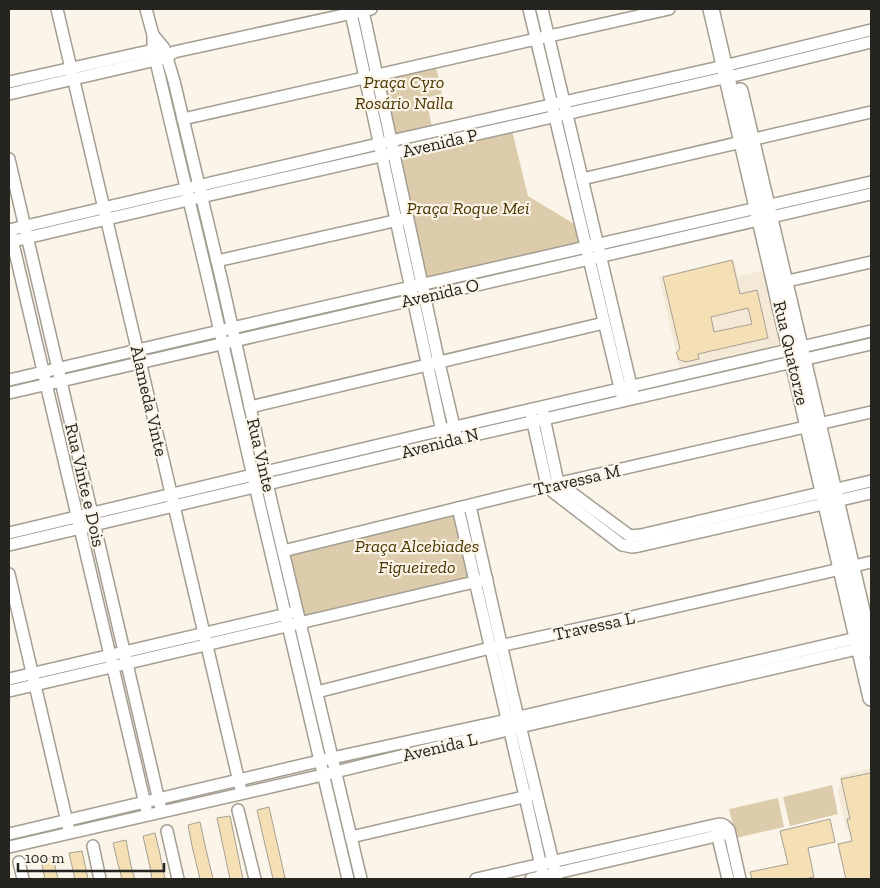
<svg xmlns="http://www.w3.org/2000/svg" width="880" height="888" font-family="'Zilla Slab',serif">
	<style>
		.built { fill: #f3e9d6 }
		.green { fill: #ddccac }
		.building { fill: #f5dfb4; stroke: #a6a095; fill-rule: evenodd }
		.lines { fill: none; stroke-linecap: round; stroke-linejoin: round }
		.minor-casing { stroke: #a39d92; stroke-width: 14 }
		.tertiary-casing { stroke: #a39d92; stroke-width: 18 }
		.minor { stroke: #fff; stroke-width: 11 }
		.tertiary { stroke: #fff; stroke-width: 15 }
		.labels { text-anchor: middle; stroke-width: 4.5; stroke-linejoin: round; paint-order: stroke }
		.park-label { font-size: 18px; font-style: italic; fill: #4c3600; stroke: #fbf5e9 }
		.street-label { font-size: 18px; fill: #26241f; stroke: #fbf5e9 }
	</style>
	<rect width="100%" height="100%" fill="#fbf5e9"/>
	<g class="built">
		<path d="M 734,259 L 738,276 L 768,270 L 785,347 L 680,370 L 659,277 Z"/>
		<path d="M 871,768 L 871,824 L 846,829 L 838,791 L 841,783 L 840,776 Z"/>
	</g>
	<g class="green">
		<path d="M 435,62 L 442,94 L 426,98 L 433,132 L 391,141 L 377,75 Z"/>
		<path d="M 511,126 L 528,196 L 581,228 L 586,247 L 423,285 L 394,154 Z"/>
		<path d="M 458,509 L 474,582 L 300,623 L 283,551 Z"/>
		<path d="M 832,785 L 838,814 L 790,826 L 783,797 Z"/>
		<path d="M 778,798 L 784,827 L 736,838 L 729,809 Z"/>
	</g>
	<g class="building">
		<path d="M 732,260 L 740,294 L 757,290 L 768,338 L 698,354 L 699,359 L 685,362 L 678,359 L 678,356 L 676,353 L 680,349 L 663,277 ZM 748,308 L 752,324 L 714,332 L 711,317 Z"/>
		<path d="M 871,773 L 871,879 L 846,879 L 838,844 L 852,841 L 847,819 L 850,819 L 841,779 Z"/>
		<path d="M 269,807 L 285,878 L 280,879 L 273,879 L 257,810 Z"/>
		<path d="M 230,816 L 238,855 L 243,879 L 230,879 L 217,818 Z"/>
		<path d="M 830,819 L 835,842 L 808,848 L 814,877 L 804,879 L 752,879 L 750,872 L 788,864 L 780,831 Z"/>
		<path d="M 200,822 L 204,841 L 213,879 L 200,879 L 192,846 L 188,825 Z"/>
		<path d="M 155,833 L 160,854 L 165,879 L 152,879 L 150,867 L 143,836 Z"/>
		<path d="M 126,840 L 131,866 L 135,879 L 122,879 L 118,864 L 113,843 Z"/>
		<path d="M 82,851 L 88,879 L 75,879 L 69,853 Z"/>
		<path d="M 53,857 L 58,879 L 45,879 L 41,860 Z"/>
	</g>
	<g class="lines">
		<g class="minor-casing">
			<g id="minor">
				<path d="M 57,9 L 240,786"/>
				<path d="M 146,9 L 153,35 L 153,49 L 209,284 L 260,507 L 348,879"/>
				<path d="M 529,9 L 622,396"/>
				<path d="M 542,9 L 633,394"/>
				<path d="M 363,11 L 439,363 L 456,435"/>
				<path d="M 351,13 L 443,436"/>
				<path d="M 153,35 L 164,48 L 174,81 L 222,282 L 272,505 L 361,879"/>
				<path d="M 9,82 L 158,49"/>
				<path d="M 9,94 L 156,60 L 167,57 L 174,52 L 371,9"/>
				<path d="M 183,119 L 669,9"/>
				<path d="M 9,159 L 160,805"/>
				<path d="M 582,179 L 871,112"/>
				<path d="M 9,230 L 391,141 L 724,66 L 871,30"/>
				<path d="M 11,235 L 146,808"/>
				<path d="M 9,242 L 201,197 L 737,75 L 871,42"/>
				<path d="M 217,261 L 403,219"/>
				<path d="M 779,283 L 871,262"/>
				<path d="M 9,380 L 232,328 L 871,182"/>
				<path d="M 9,393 L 871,194"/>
				<path d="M 250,407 L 604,323"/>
				<path d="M 543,413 L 557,478 L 560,483 L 565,488 L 630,536 L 641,535 L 871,481"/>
				<path d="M 531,414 L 546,481 L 553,492 L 622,545 L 632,547 L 639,546 L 871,493"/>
				<path d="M 470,506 L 511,688 L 557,879"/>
				<path d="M 458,508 L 525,796 L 544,879"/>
				<path d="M 9,533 L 442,430 L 871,331"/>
				<path d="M 9,545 L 457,439 L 871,344"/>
				<path d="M 283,551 L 560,483 L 871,412"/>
				<path d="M 9,574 L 68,826"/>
				<path d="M 9,679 L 291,613"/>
				<path d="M 9,691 L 487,579"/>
				<path d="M 317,692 L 490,648 L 618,620 L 871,562"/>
				<path d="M 238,810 L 255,879"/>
				<path d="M 716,829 L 728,879"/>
				<path d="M 167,831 L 178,879"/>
				<path d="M 9,834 L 332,758 L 507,720 L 865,636"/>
				<path d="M 351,837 L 532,795"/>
				<path d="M 93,846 L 100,879"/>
				<path d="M 9,847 L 323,775 L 520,727 L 866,647"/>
				<path d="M 19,862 L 23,879"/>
				<path d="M 476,879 L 719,824 C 724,824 726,826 729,830 L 740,879"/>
				<path d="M 531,879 L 729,833"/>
			</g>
		</g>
		<g class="tertiary-casing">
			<g id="tertiary">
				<path d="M 711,9 L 871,698"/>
				<path d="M 740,91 L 871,649"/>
			</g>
		</g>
		<use href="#minor" class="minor"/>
		<use href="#tertiary" class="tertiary"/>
	</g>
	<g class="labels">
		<g class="park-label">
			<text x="404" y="88">Praça Cyro<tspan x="404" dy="21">Rosário Nalla</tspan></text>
			<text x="468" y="214">Praça Roque Mei</text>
			<text x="417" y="552">Praça Alcebiades<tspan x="417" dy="21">Figueiredo</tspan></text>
		</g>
		<g class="street-label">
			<text transform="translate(440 143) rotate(-13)" y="6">Avenida P</text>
			<text transform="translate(440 293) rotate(-13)" y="6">Avenida O</text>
			<text transform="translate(791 353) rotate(77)" y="6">Rua Quatorze</text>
			<text transform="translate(149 401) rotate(77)" y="6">Alameda Vinte</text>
			<text transform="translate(440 443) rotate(-14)" y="6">Avenida N</text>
			<text transform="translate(261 455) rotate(77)" y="6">Rua Vinte</text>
			<text transform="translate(577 480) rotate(-13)" y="6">Travessa M</text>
			<text transform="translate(85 485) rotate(77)" y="6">Rua Vinte e Dois</text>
			<text transform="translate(594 626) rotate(-12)" y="6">Travessa L</text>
			<text transform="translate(440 747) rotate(-13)" y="6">Avenida L</text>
		</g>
	</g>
	<rect width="880" height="888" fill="none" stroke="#26241f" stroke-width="20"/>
	<path d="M18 863v8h146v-8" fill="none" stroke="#26241f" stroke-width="2.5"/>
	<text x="25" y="863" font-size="15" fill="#26241f" stroke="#fbf5e9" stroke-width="4" paint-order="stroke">100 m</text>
</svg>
